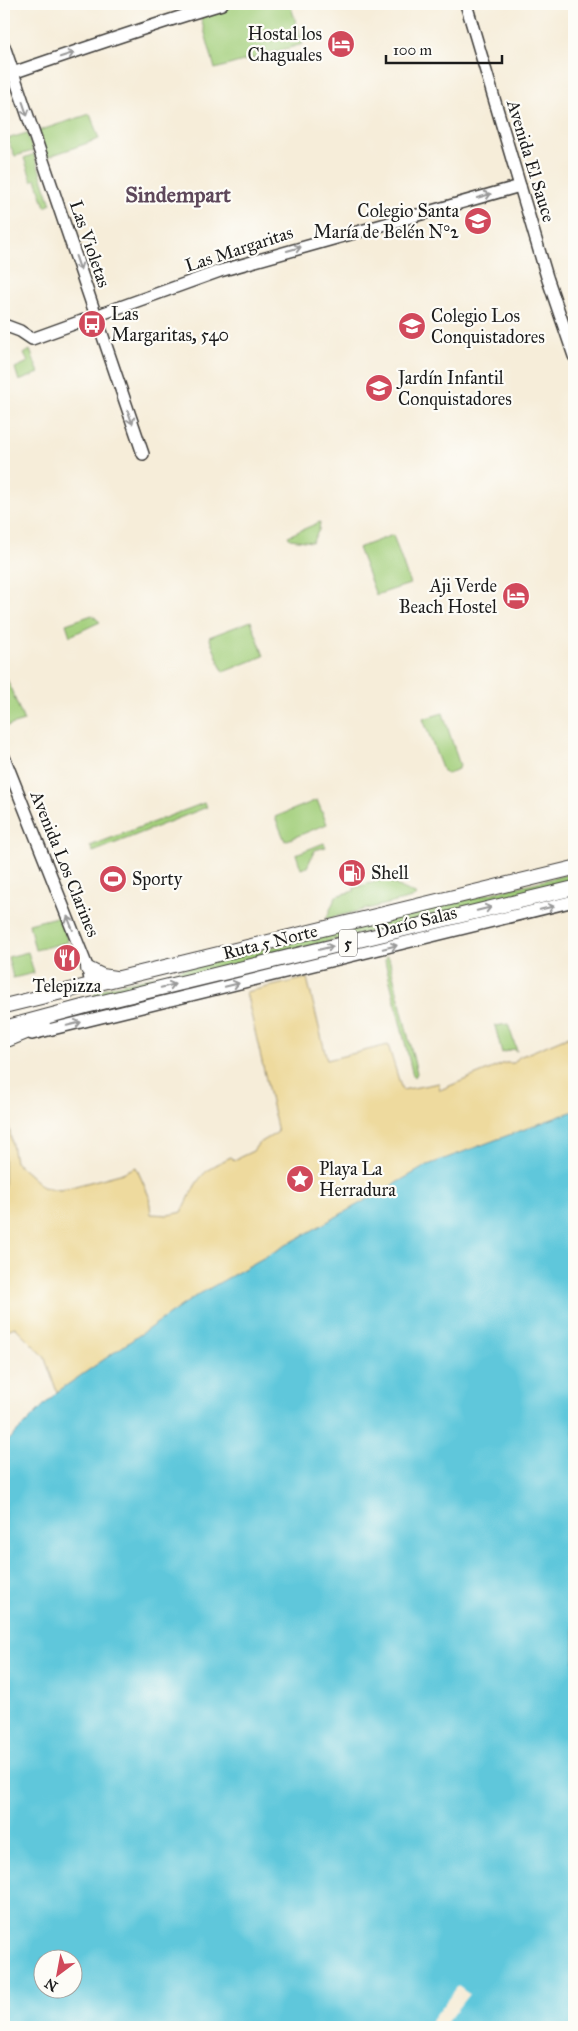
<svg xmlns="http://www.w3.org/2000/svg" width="578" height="2031" font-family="'IM FELL Great Primer',serif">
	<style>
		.green { fill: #a3cf7b; stroke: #60764c }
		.sand { fill: #eeda9e; stroke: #857b5d }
		.water { fill: #5ec7db; stroke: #3d727c; fill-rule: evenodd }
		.pier { fill: #f6edd9 }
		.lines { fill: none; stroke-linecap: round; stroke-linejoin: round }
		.secondary-casing { stroke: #3d3b38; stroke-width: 14 }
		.highway-casing { stroke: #3d3b38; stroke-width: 16 }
		.secondary { stroke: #fff; stroke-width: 11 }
		.highway { stroke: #fff; stroke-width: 14 }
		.oneway { stroke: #999 }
		.labels { text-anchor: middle; stroke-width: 4.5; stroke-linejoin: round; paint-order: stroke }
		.shield { fill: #fdfcf7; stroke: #605f5e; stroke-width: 1 }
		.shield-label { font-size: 16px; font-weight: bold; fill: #1c1c1c }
		.poi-label { font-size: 18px; fill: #1c1c1c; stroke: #fdfcf7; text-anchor: start }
		.street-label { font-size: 18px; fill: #1c1c1c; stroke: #fdfcf7 }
		.district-label { font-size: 22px; font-weight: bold; fill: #5e485b; stroke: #fdfcf7 }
	</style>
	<rect width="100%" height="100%" fill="#fdfcf7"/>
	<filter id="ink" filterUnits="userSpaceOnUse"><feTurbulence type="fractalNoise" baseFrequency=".02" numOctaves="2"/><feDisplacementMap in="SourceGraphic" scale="10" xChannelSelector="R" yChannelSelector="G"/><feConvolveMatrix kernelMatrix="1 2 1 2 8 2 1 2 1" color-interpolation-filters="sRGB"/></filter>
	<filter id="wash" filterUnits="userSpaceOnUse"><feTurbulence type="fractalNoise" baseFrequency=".0096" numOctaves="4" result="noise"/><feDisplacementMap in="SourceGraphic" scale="20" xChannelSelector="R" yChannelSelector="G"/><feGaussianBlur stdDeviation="1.12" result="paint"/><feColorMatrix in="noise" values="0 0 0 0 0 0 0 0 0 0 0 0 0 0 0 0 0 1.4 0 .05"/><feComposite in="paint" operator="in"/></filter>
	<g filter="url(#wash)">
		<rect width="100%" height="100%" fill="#f6edd9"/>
		<g class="green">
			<path d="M 239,4 L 290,4 L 303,44 L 215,69 L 200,15 Z"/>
			<path d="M 90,114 L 99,139 L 47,157 L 38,131 Z"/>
			<path d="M 27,133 L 33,151 L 15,156 L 7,139 Z"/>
			<path d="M 34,154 L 51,204 L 45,207 L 36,179 L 32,181 L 24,158 Z"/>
			<path d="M 30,350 L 39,373 L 19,381 L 15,368 L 28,362 L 24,354 Z"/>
			<path d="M 320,522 L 319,530 L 312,542 L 290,539 L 288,536 Z"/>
			<path d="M 393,535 L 410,584 L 376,595 L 358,548 Z"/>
			<path d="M 92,615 L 100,622 L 70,636 L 66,624 Z"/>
			<path d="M 251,621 L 264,656 L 223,672 L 209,637 Z"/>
			<path d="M 4,672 L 24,721 L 4,727 Z"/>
			<path d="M 443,713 L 460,766 L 458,769 L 447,774 L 443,771 L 423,719 Z"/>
			<path d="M 317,800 L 327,824 L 285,841 L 275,817 Z"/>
			<path d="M 204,803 L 207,807 L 93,852 L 90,846 Z"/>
			<path d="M 324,843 L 326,847 L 315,850 L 307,867 L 301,869 L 296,854 Z"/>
			<path d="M 574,873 L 574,883 L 92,998 L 97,990 Z"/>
			<path d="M 381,880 L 388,881 L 417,895 L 412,898 L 326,919 L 336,896 L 354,891 L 354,888 Z"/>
			<path d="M 60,916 L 68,942 L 35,950 L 29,924 Z"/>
			<path d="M 28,952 L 34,973 L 13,978 L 8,957 Z"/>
			<path d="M 386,956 L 389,958 L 417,1073 L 415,1077 L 413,1076 L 385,961 Z"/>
			<path d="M 508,1024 L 517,1051 L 513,1049 L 502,1053 L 495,1026 Z"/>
		</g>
		<path class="sand" d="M 307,978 L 327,1060 L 388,1045 L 402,1090 L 439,1083 L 440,1090 L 505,1063 L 514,1063 L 519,1057 L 574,1034 L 574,1111 L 428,1165 L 196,1296 L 57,1392 L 44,1356 L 15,1327 L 4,1331 L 4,1097 L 15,1162 L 43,1187 L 60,1190 L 120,1174 L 136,1167 L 149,1196 L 151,1214 L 168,1215 L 182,1212 C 198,1180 197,1173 231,1157 L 234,1160 L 253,1151 L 258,1144 L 278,1132 L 246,992 Z"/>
		<path class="water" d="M 574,1111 L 574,2027 L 4,2027 L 4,1445 L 57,1392 L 196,1296 L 428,1165 ZM 42,1958 L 72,1958 L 72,1988 L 42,1988 Z"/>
		<path class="pier" d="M 458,1986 L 469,1994 L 443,2027 L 426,2027 Z"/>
	</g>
	<g filter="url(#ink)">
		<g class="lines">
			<g class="secondary-casing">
				<g id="secondary">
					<path d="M 466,4 L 547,277 L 574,356"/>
					<path d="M 4,46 L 143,454"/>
					<path d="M 4,76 C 76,51 149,26 222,4"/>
					<path d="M 4,325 L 20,331 L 32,339 L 220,271 L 520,186"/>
					<path d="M 4,757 L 88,969 L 91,985"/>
					<path d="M 32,1034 L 574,901"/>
				</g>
			</g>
			<g class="highway-casing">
				<g id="highway">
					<path d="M 88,969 L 102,976 L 115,978"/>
					<path d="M 4,1006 L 574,868"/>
					<path d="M 4,1028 L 86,1006 L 574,888"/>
					<path d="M 9,1039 L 43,1025"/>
				</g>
			</g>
			<use href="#secondary" class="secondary"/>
			<use href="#highway" class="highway"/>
		</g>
		<defs><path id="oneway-shaft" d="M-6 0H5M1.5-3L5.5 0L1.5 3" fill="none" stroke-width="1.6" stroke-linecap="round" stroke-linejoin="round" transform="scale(1.25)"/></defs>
		<g class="oneway">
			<use href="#oneway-shaft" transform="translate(67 55) rotate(-18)"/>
			<use href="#oneway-shaft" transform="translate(25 109) rotate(71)"/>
			<use href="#oneway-shaft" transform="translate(484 196) rotate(-16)"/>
			<use href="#oneway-shaft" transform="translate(294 249) rotate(-16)"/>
			<use href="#oneway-shaft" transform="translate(78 263) rotate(71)"/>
			<use href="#oneway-shaft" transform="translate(130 417) rotate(71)"/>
			<use href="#oneway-shaft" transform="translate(547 908) rotate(-14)"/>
			<use href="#oneway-shaft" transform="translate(484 909) rotate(-14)"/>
			<use href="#oneway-shaft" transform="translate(70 923) rotate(-112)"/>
			<use href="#oneway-shaft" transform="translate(390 947) rotate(-13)"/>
			<use href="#oneway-shaft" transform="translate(326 948) rotate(-14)"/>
			<use href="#oneway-shaft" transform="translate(232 985) rotate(-14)"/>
			<use href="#oneway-shaft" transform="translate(168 986) rotate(-14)"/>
			<use href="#oneway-shaft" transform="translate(74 1024) rotate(-14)"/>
		</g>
	</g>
	<defs>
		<g id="hotel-disc" transform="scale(1.4375)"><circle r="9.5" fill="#d1495b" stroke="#fdfcf7"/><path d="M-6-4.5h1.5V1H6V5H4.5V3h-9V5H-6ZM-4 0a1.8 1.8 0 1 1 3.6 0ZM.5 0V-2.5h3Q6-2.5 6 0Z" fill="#fff"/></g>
		<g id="school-disc" transform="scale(1.4375)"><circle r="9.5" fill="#d1495b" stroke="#fdfcf7"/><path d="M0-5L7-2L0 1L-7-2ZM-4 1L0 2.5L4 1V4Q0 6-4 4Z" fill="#fff"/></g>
		<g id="bus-disc" transform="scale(1.4375)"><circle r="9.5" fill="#d1495b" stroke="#fdfcf7"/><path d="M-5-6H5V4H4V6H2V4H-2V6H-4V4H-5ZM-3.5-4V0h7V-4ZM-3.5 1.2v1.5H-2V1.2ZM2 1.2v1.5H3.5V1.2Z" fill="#fff"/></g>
		<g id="fuel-disc" transform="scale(1.4375)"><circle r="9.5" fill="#d1495b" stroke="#fdfcf7"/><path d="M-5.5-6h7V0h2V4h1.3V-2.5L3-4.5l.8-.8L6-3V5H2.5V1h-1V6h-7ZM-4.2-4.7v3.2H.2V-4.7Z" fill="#fff"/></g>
		<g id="stadium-disc" transform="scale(1.4375)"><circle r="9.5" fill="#d1495b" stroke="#fdfcf7"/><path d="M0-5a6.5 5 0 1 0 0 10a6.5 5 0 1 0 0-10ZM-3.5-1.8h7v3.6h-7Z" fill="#fff"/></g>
		<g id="restaurant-disc" transform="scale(1.4375)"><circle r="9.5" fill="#d1495b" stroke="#fdfcf7"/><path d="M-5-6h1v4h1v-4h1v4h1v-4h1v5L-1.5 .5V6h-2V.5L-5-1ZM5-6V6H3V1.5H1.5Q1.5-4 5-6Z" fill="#fff"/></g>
		<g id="sight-disc" transform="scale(1.4375)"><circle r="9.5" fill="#d1495b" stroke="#fdfcf7"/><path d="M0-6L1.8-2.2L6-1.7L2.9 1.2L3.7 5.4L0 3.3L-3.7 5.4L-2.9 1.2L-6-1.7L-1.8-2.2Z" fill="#fff"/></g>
	</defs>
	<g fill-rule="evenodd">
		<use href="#hotel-disc" x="341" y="44"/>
		<use href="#school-disc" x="478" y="221"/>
		<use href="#bus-disc" x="92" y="324"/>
		<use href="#school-disc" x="412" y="326"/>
		<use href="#school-disc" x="379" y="388"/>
		<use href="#hotel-disc" x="516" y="596"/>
		<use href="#fuel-disc" x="352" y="873"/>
		<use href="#stadium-disc" x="113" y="879"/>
		<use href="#restaurant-disc" x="67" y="958"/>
		<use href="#sight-disc" x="300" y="1179"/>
	</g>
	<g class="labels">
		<rect class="shield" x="339" y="929.5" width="18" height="27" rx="4"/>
		<g class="shield-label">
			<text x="348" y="949">5</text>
		</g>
		<g class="poi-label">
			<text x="322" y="40" text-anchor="end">Hostal los<tspan x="322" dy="21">Chaguales</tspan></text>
			<text x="459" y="217" text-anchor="end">Colegio Santa<tspan x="459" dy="21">María de Belén N°2</tspan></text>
			<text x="111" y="320">Las<tspan x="111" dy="21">Margaritas, 540</tspan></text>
			<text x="431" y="322">Colegio Los<tspan x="431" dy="21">Conquistadores</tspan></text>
			<text x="398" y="384">Jardín Infantil<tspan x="398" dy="21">Conquistadores</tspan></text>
			<text x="497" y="592" text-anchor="end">Aji Verde<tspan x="497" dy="21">Beach Hostel</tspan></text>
			<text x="371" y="879">Shell</text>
			<text x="132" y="885">Sporty</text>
			<text x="67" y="992" text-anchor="middle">Telepizza</text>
			<text x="319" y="1175">Playa La<tspan x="319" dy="21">Herradura</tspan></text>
		</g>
		<g class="street-label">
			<text transform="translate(531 161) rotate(73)" y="6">Avenida El Sauce</text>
			<text transform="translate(90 244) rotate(71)" y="6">Las Violetas</text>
			<text transform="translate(239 249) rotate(-18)" y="6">Las Margaritas</text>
			<text transform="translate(65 864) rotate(68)" y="6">Avenida Los Clarines</text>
			<text transform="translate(416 922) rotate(-14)" y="6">Darío Salas</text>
			<text transform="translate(270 942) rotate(-14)" y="6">Ruta 5 Norte</text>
		</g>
		<g class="district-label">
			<text x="178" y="202">Sindempart</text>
		</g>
	</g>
	<rect width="578" height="2031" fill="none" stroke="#fdfcf7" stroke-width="20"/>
	<g transform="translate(58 1974) rotate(212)"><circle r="24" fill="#fdfcf7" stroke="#a3a29f"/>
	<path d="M0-4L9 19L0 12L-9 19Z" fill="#d1495b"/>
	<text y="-8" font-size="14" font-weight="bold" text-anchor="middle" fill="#1c1c1c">N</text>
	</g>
	<path d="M386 55v8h116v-8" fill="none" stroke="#1c1c1c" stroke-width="2.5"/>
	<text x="393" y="55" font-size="15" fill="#1c1c1c" stroke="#fdfcf7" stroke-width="4" paint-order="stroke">100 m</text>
</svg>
